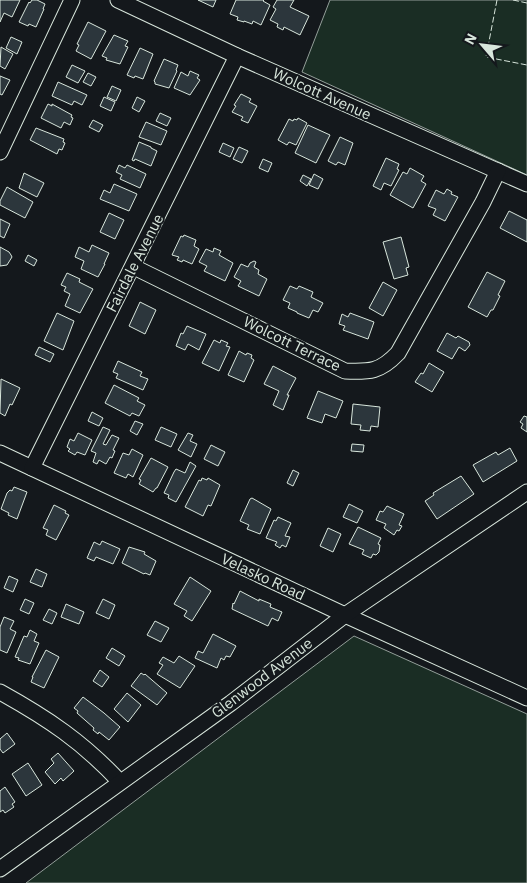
<svg xmlns="http://www.w3.org/2000/svg" width="527" height="883" font-family="'IBM Plex Sans',sans-serif">
	<style>
		.green { fill: #1a2d24; stroke: #939e99 }
		.building { fill: #2c363c; stroke: #d8e6dc }
		.lines { fill: none; stroke-linecap: round; stroke-linejoin: round }
		.minor-casing { stroke: #d8e6dc; stroke-width: 17 }
		.minor { stroke: #14181c; stroke-width: 15 }
		.fence { stroke: #d8e6dc; stroke-width: 1; stroke-dasharray: 6 2.5; stroke-linecap: butt }
		.labels { text-anchor: middle; stroke-width: 4; stroke-linejoin: round; paint-order: stroke }
		.street-label { font-size: 15px; fill: #d8e6dc; stroke: #14181c }
	</style>
	<rect width="100%" height="100%" fill="#14181c"/>
	<g class="green">
		<path d="M 330,0 L 527,0 L 527,175 L 302,72 Z"/>
		<path d="M 354,636 L 527,714 L 527,883 L 26,883 Z"/>
	</g>
	<g class="building">
		<path d="M 0,0 L 20,0 L 12,17 L 4,13 L 0,22 Z"/>
		<path d="M 32,0 L 37,0 L 45,4 L 43,9 L 44,9 L 36,27 L 29,24 L 28,26 L 19,22 L 29,2 L 30,3 Z"/>
		<path d="M 198,0 L 216,0 L 213,7 Z"/>
		<path d="M 236,0 L 264,0 L 263,1 L 270,5 L 261,25 L 253,21 L 252,24 L 244,21 L 244,22 L 237,20 L 238,17 L 230,14 Z"/>
		<path d="M 277,0 L 294,0 L 290,7 L 309,16 L 300,35 L 284,27 L 283,30 L 277,27 L 278,24 L 270,20 L 276,9 L 273,7 Z"/>
		<path d="M 88,22 L 106,31 L 91,59 L 76,51 L 79,45 L 77,44 Z"/>
		<path d="M 114,35 L 128,41 L 125,46 L 128,47 L 120,64 L 106,60 L 107,58 L 102,56 Z"/>
		<path d="M 11,37 L 22,42 L 17,54 L 6,48 Z"/>
		<path d="M 1,47 L 13,54 L 5,69 L 0,66 Z"/>
		<path d="M 140,48 L 153,54 L 143,79 L 135,76 L 134,78 L 127,75 Z"/>
		<path d="M 164,59 L 178,65 L 176,70 L 177,71 L 169,88 L 155,84 L 155,82 L 154,81 Z"/>
		<path d="M 72,65 L 85,71 L 78,83 L 66,77 Z"/>
		<path d="M 190,71 L 199,75 L 197,78 L 200,80 L 190,95 L 174,88 L 181,72 L 188,76 Z"/>
		<path d="M 88,73 L 96,77 L 91,86 L 83,82 Z"/>
		<path d="M 0,76 L 10,80 L 2,95 L 0,94 Z"/>
		<path d="M 58,82 L 87,95 L 82,105 L 74,101 L 72,105 L 52,96 Z"/>
		<path d="M 112,86 L 121,90 L 116,101 L 107,97 Z"/>
		<path d="M 241,94 L 251,99 L 249,102 L 257,106 L 248,123 L 241,120 L 243,117 L 232,112 L 236,106 L 234,105 Z"/>
		<path d="M 104,97 L 115,102 L 111,111 L 100,106 Z"/>
		<path d="M 137,97 L 145,101 L 139,112 L 132,108 Z"/>
		<path d="M 48,104 L 52,106 L 52,104 L 72,115 L 71,117 L 73,118 L 70,125 L 64,122 L 61,128 L 41,118 Z"/>
		<path d="M 160,113 L 171,118 L 167,126 L 156,121 Z"/>
		<path d="M 298,118 L 307,123 L 296,145 L 289,142 L 287,145 L 278,140 L 289,119 L 293,121 L 294,119 L 297,120 Z"/>
		<path d="M 93,120 L 103,125 L 99,132 L 89,127 Z"/>
		<path d="M 146,122 L 167,131 L 161,145 L 139,137 Z"/>
		<path d="M 308,125 L 330,135 L 316,163 L 295,153 Z"/>
		<path d="M 36,128 L 64,139 L 63,142 L 65,143 L 62,150 L 59,149 L 57,154 L 30,140 Z"/>
		<path d="M 340,137 L 353,143 L 345,165 L 338,162 L 336,165 L 328,161 Z"/>
		<path d="M 139,142 L 151,147 L 151,148 L 157,151 L 151,166 L 135,159 L 134,161 L 132,160 Z"/>
		<path d="M 223,143 L 234,148 L 230,157 L 219,152 Z"/>
		<path d="M 239,147 L 248,151 L 242,163 L 233,159 Z"/>
		<path d="M 386,158 L 399,164 L 397,169 L 399,170 L 391,186 L 384,183 L 381,190 L 373,186 Z"/>
		<path d="M 263,159 L 272,163 L 268,172 L 259,168 Z"/>
		<path d="M 119,165 L 125,168 L 127,165 L 146,174 L 140,188 L 120,179 L 122,175 L 116,172 Z"/>
		<path d="M 410,168 L 424,176 L 421,181 L 426,184 L 413,208 L 390,195 L 403,172 L 407,174 Z"/>
		<path d="M 24,173 L 44,183 L 37,197 L 19,188 Z"/>
		<path d="M 314,174 L 323,179 L 318,189 L 309,185 Z"/>
		<path d="M 303,175 L 311,179 L 307,186 L 300,181 Z"/>
		<path d="M 114,184 L 137,194 L 129,211 L 100,199 L 104,190 L 110,193 Z"/>
		<path d="M 7,187 L 33,202 L 25,218 L 0,205 L 0,201 Z"/>
		<path d="M 447,189 L 452,192 L 451,194 L 458,197 L 445,221 L 433,215 L 436,209 L 428,206 L 436,190 L 444,194 Z"/>
		<path d="M 509,211 L 527,220 L 527,242 L 500,228 Z"/>
		<path d="M 109,213 L 124,220 L 115,239 L 100,232 Z"/>
		<path d="M 0,219 L 10,224 L 4,238 L 0,236 Z"/>
		<path d="M 184,235 L 196,240 L 194,246 L 199,249 L 192,264 L 183,260 L 182,262 L 177,260 L 179,257 L 172,255 L 181,236 L 183,237 Z"/>
		<path d="M 401,237 L 409,267 L 406,268 L 408,275 L 394,279 L 383,242 Z"/>
		<path d="M 92,245 L 109,253 L 104,264 L 105,264 L 98,277 L 81,269 L 84,261 L 75,257 L 79,247 L 89,252 Z"/>
		<path d="M 0,247 L 9,252 L 11,255 L 12,257 L 7,265 L 0,266 Z"/>
		<path d="M 214,248 L 221,251 L 219,255 L 233,263 L 225,281 L 204,271 L 207,266 L 199,262 L 206,249 L 213,252 Z"/>
		<path d="M 28,255 L 37,260 L 34,266 L 25,261 Z"/>
		<path d="M 254,261 L 256,262 L 254,267 L 259,270 L 258,274 L 267,279 L 259,296 L 238,286 L 241,281 L 234,277 L 241,264 L 248,267 L 250,263 Z"/>
		<path d="M 487,272 L 505,281 L 498,295 L 500,296 L 493,310 L 491,310 L 487,317 L 468,307 Z"/>
		<path d="M 67,273 L 80,279 L 79,282 L 93,289 L 80,313 L 65,306 L 70,294 L 64,291 L 66,287 L 61,285 Z"/>
		<path d="M 383,282 L 397,290 L 383,316 L 369,308 Z"/>
		<path d="M 290,286 L 297,289 L 299,286 L 313,292 L 311,297 L 323,303 L 318,312 L 313,310 L 309,318 L 297,313 L 297,312 L 288,308 L 290,303 L 283,300 Z"/>
		<path d="M 140,302 L 156,310 L 145,334 L 129,326 Z"/>
		<path d="M 57,313 L 74,321 L 63,350 L 44,341 Z"/>
		<path d="M 350,313 L 374,322 L 368,339 L 343,330 L 345,326 L 339,324 L 342,314 L 348,317 Z"/>
		<path d="M 187,326 L 206,334 L 199,350 L 188,344 L 185,350 L 176,346 L 181,333 L 183,334 Z"/>
		<path d="M 447,333 L 456,338 L 458,336 L 469,342 L 470,345 L 465,351 L 459,347 L 452,359 L 437,351 Z"/>
		<path d="M 214,340 L 220,343 L 221,340 L 228,343 L 226,346 L 230,347 L 219,371 L 202,363 Z"/>
		<path d="M 39,347 L 54,354 L 50,362 L 35,355 Z"/>
		<path d="M 239,351 L 246,355 L 247,353 L 252,355 L 251,358 L 254,360 L 244,382 L 228,375 Z"/>
		<path d="M 118,361 L 142,372 L 140,376 L 148,379 L 143,390 L 116,378 L 118,374 L 113,372 Z"/>
		<path d="M 429,363 L 444,372 L 432,392 L 415,382 L 421,373 L 423,374 Z"/>
		<path d="M 273,366 L 296,378 L 287,395 L 289,395 L 283,410 L 273,405 L 279,391 L 264,384 Z"/>
		<path d="M 1,379 L 20,388 L 12,405 L 10,404 L 5,416 L 0,413 Z"/>
		<path d="M 114,385 L 139,398 L 137,401 L 145,405 L 139,416 L 132,413 L 130,416 L 105,403 Z"/>
		<path d="M 318,391 L 343,401 L 336,418 L 325,414 L 322,423 L 307,418 Z"/>
		<path d="M 353,404 L 380,407 L 378,427 L 371,426 L 370,431 L 360,430 L 361,425 L 351,424 Z"/>
		<path d="M 92,412 L 103,418 L 99,426 L 88,421 Z"/>
		<path d="M 524,416 L 527,417 L 527,432 L 521,428 L 523,424 L 520,422 Z"/>
		<path d="M 135,421 L 143,424 L 137,435 L 130,431 Z"/>
		<path d="M 103,427 L 110,430 L 103,444 L 106,445 L 112,435 L 119,438 L 113,450 L 115,451 L 112,458 L 110,457 L 106,464 L 99,460 L 97,464 L 93,462 L 96,453 L 91,451 Z"/>
		<path d="M 161,427 L 177,434 L 171,447 L 155,440 Z"/>
		<path d="M 78,433 L 92,440 L 85,455 L 77,452 L 75,455 L 68,451 L 70,449 L 67,447 L 70,439 L 74,441 Z"/>
		<path d="M 188,433 L 193,435 L 190,441 L 197,444 L 191,457 L 178,450 Z"/>
		<path d="M 352,444 L 364,445 L 363,452 L 351,451 Z"/>
		<path d="M 211,445 L 225,452 L 218,466 L 204,459 Z"/>
		<path d="M 510,448 L 517,461 L 483,482 L 473,465 L 496,452 L 498,455 Z"/>
		<path d="M 132,449 L 143,455 L 133,477 L 128,474 L 126,478 L 114,473 L 123,453 L 129,455 Z"/>
		<path d="M 151,458 L 168,467 L 157,488 L 156,488 L 153,492 L 139,484 L 141,480 L 139,479 Z"/>
		<path d="M 190,462 L 196,466 L 176,502 L 168,498 L 169,495 L 164,493 L 174,472 L 176,469 L 185,473 Z"/>
		<path d="M 293,470 L 299,473 L 293,486 L 287,483 Z"/>
		<path d="M 461,476 L 474,494 L 437,519 L 425,501 L 434,495 L 433,493 Z"/>
		<path d="M 202,478 L 207,480 L 208,478 L 220,485 L 211,506 L 208,505 L 203,516 L 185,507 L 199,480 L 201,481 Z"/>
		<path d="M 14,487 L 27,492 L 17,519 L 8,515 L 9,513 L 1,509 L 7,493 L 10,490 L 12,491 Z"/>
		<path d="M 252,498 L 271,509 L 260,534 L 247,529 L 249,525 L 240,521 L 250,499 Z"/>
		<path d="M 349,504 L 363,511 L 357,523 L 343,517 Z"/>
		<path d="M 54,505 L 66,511 L 65,513 L 69,515 L 56,540 L 46,535 L 48,530 L 43,528 Z"/>
		<path d="M 387,506 L 404,514 L 399,525 L 402,526 L 399,531 L 397,530 L 394,535 L 384,528 L 386,524 L 376,520 L 380,511 L 383,512 Z"/>
		<path d="M 278,517 L 291,523 L 285,536 L 290,537 L 286,547 L 282,545 L 280,548 L 275,545 L 277,542 L 266,538 L 274,520 L 276,521 Z"/>
		<path d="M 358,527 L 381,538 L 378,544 L 380,545 L 379,552 L 376,555 L 373,554 L 371,558 L 362,554 L 364,550 L 349,544 Z"/>
		<path d="M 328,528 L 341,534 L 333,552 L 320,546 Z"/>
		<path d="M 102,541 L 120,549 L 113,564 L 96,557 L 94,561 L 87,558 L 94,542 L 100,545 Z"/>
		<path d="M 129,547 L 145,552 L 144,554 L 156,561 L 150,575 L 145,573 L 144,574 L 122,563 Z"/>
		<path d="M 36,569 L 47,574 L 42,587 L 30,582 Z"/>
		<path d="M 9,576 L 18,580 L 13,592 L 4,588 Z"/>
		<path d="M 190,577 L 211,591 L 192,621 L 184,616 L 187,611 L 174,604 Z"/>
		<path d="M 240,591 L 259,601 L 259,599 L 271,604 L 270,607 L 282,612 L 278,621 L 272,618 L 268,626 L 232,609 L 233,603 L 234,604 Z"/>
		<path d="M 25,599 L 34,603 L 29,614 L 20,610 Z"/>
		<path d="M 103,599 L 115,605 L 109,619 L 96,613 Z"/>
		<path d="M 66,604 L 84,612 L 79,624 L 61,617 Z"/>
		<path d="M 49,609 L 57,613 L 52,624 L 43,620 Z"/>
		<path d="M 4,617 L 14,621 L 10,629 L 16,632 L 7,653 L 0,650 L 0,627 Z"/>
		<path d="M 155,621 L 169,628 L 161,642 L 147,635 Z"/>
		<path d="M 30,630 L 37,634 L 34,641 L 39,643 L 30,664 L 18,660 L 19,658 L 15,657 L 24,636 L 27,637 Z"/>
		<path d="M 213,634 L 236,646 L 230,657 L 226,656 L 224,660 L 221,658 L 217,668 L 195,658 L 198,651 L 203,653 Z"/>
		<path d="M 112,648 L 125,656 L 119,666 L 106,658 Z"/>
		<path d="M 46,650 L 59,657 L 44,688 L 31,682 L 33,677 L 32,677 Z"/>
		<path d="M 179,656 L 195,666 L 180,688 L 157,674 L 163,665 L 159,663 L 163,657 L 174,663 Z"/>
		<path d="M 100,670 L 109,677 L 102,687 L 93,681 Z"/>
		<path d="M 141,673 L 144,675 L 145,674 L 167,693 L 157,705 L 131,686 Z"/>
		<path d="M 127,693 L 141,705 L 128,722 L 114,709 Z"/>
		<path d="M 83,697 L 104,713 L 120,727 L 109,740 L 99,732 L 98,734 L 93,730 L 94,728 L 77,713 L 78,711 L 74,708 Z"/>
		<path d="M 7,733 L 15,744 L 3,753 L 0,749 L 0,739 Z"/>
		<path d="M 58,753 L 74,771 L 63,781 L 61,778 L 55,784 L 45,772 L 54,763 L 51,759 Z"/>
		<path d="M 28,763 L 42,785 L 26,796 L 12,774 Z"/>
		<path d="M 5,787 L 15,802 L 12,804 L 14,807 L 5,813 L 3,810 L 0,812 L 0,791 Z"/>
	</g>
	<g class="lines">
		<g class="minor-casing">
			<g id="minor">
				<path d="M 118,0 L 237,56 L 527,184"/>
				<path d="M 0,152 L 72,0"/>
				<path d="M 134,267 L 345,371 C 370,372 380,372 398,353 L 483,202 L 498,171"/>
				<path d="M 0,453 L 345,615 L 527,698"/>
				<path d="M 32,468 L 237,56"/>
				<path d="M 0,692 C 47,718 83,742 120,782"/>
				<path d="M 0,869 L 231,703 L 345,615 L 527,492"/>
			</g>
		</g>
		<use href="#minor" class="minor"/>
		<g class="fence">
			<path d="M 497,0 L 486,57 L 527,65"/>
			<path d="M 513,0 L 527,3"/>
		</g>
	</g>
	<g class="labels">
		<g class="street-label">
			<text transform="translate(322 94) rotate(24)" y="5">Wolcott Avenue</text>
			<text transform="translate(135 263) rotate(-63)" y="5">Fairdale Avenue</text>
			<text transform="translate(292 344) rotate(26)" y="5">Wolcott Terrace</text>
			<text transform="translate(263 577) rotate(25)" y="5">Velasko Road</text>
			<text transform="translate(262 678) rotate(-37)" y="5">Glenwood Avenue</text>
		</g>
	</g>
	<g transform="translate(482 45) rotate(298)" stroke="#14181c" stroke-width="4" paint-order="stroke">
	<path d="M0-4L9 19L0 12L-9 19Z" fill="#d8e6dc"/>
	<text y="-8" font-size="14" font-weight="bold" text-anchor="middle" fill="#d8e6dc">N</text>
	</g>
</svg>
